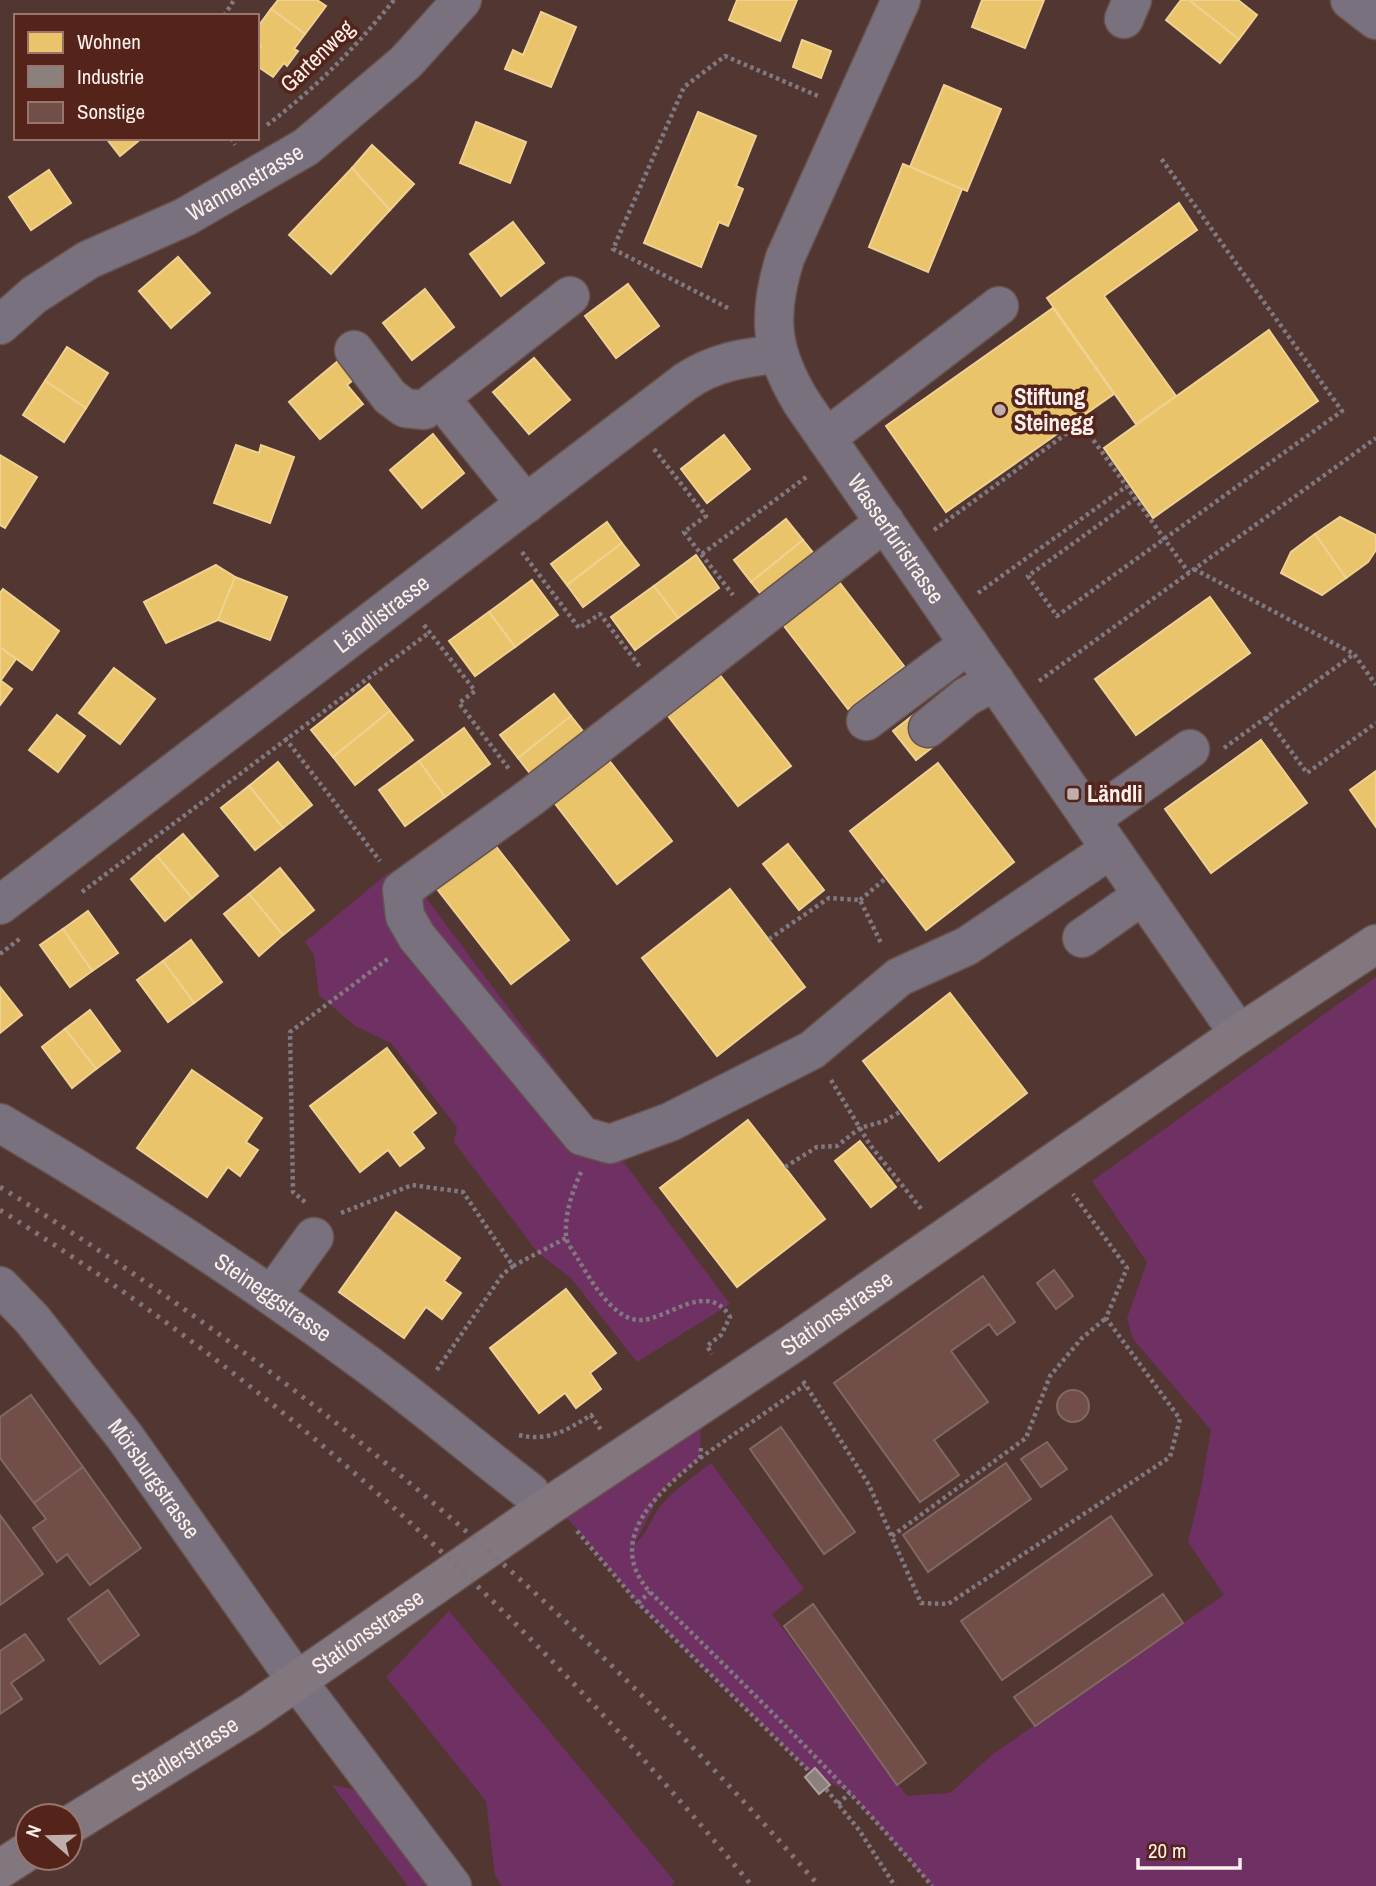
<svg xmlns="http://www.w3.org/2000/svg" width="1376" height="1886" font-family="'Archivo Narrow',sans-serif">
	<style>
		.green { fill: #6f3064 }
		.homes { fill: #e9c46a; stroke: #efd191; stroke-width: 2 }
		.industry { fill: #8a817c; stroke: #aca29e; stroke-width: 2 }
		.building { fill: #714e47; stroke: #806863; stroke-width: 2 }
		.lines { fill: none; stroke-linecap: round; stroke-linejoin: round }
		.minor-casing { stroke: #67524e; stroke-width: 41 }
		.major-casing { stroke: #67524e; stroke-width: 41 }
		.path { stroke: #817880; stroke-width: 4.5; stroke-dasharray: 3.5 3.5; stroke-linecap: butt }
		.minor { stroke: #79727e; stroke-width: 38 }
		.major { stroke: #82777f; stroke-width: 38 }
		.rail { stroke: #817478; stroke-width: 5; stroke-dasharray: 3.5 7; stroke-linecap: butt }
		.poi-dot { fill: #c1aeab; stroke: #542319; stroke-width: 2.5 }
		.labels { text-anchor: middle; stroke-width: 7; stroke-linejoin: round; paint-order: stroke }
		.street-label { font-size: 23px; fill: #fdefec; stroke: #542319 }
		.poi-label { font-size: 23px; font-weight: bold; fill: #fdefec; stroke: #542319; text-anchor: start }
	</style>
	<rect width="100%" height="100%" fill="#523631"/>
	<g class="green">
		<path d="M 389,872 L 402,890 L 414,882 L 730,1304 L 637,1362 L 571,1278 L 538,1253 L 454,1142 L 457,1127 L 391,1043 L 355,1026 L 319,995 L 314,955 L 305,942 Z"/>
		<path d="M 1376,977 L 1376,1886 L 932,1886 L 850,1793 L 810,1772 L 638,1603 L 569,1520 L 549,1506 L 701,1405 L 700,1458 L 663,1489 L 634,1545 C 647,1534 650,1521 659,1508 C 673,1490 693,1477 711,1463 L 804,1589 L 772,1614 L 907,1796 L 950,1793 L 993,1754 L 1224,1595 L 1188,1542 L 1201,1488 L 1211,1430 L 1133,1339 L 1127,1318 L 1147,1262 L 1092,1181 Z"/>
		<path d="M 449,1611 L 675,1882 L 671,1886 L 502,1886 L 495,1876 L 486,1801 L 386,1677 Z"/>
		<path d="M 332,1785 L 355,1790 L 420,1841 L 455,1886 L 408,1886 Z"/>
	</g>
	<g class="homes">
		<path d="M 278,0 L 317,0 L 326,6 L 305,34 L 271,9 Z"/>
		<path d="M 737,0 L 797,0 L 780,41 L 729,20 Z"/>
		<path d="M 982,0 L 1044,0 L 1025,48 L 972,27 Z"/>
		<path d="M 1181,0 L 1189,0 L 1239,39 L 1220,63 L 1166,20 Z"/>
		<path d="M 1189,0 L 1238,0 L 1257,15 L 1239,39 Z"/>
		<path d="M 271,9 L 305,34 L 294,49 L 298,51 L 287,66 L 284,63 L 273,77 L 257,66 L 257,52 L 261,46 L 257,43 L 257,28 Z"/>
		<path d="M 541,12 L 576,27 L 551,87 L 505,69 L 513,50 L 523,55 Z"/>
		<path d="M 802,40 L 831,51 L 821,78 L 793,67 Z"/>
		<path d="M 944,85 L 1001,109 L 967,191 L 910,167 Z"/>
		<path d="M 698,112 L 756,136 L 736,186 L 743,189 L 728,226 L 719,222 L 701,267 L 644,243 Z"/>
		<path d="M 476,122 L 526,142 L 510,183 L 460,163 Z"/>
		<path d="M 106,138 L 142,138 L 120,156 Z"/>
		<path d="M 372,145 L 414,184 L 390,210 L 352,168 Z"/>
		<path d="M 903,164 L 962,189 L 928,272 L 869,247 Z"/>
		<path d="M 352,168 L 390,210 L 331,274 L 289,235 Z"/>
		<path d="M 49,170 L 71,203 L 31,230 L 9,197 Z"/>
		<path d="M 1179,203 L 1197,230 L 1104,296 L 1176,396 L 1136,424 L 1047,298 Z"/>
		<path d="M 513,222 L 544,263 L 501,296 L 470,254 Z"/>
		<path d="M 178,257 L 210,293 L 171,328 L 139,291 Z"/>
		<path d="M 628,284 L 659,326 L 616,358 L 585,316 Z"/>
		<path d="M 425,289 L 454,327 L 412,360 L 383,323 Z"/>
		<path d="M 1053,308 L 1114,394 L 946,512 L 886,426 Z"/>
		<path d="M 1269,330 L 1318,401 L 1153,518 L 1104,448 Z"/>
		<path d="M 67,347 L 108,373 L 86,408 L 45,381 Z"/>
		<path d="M 350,351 L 365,370 L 347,385 L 363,404 L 320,439 L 289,402 Z"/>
		<path d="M 534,358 L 570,400 L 529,434 L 493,392 Z"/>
		<path d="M 45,381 L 86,408 L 64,442 L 23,415 Z"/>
		<path d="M 433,434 L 464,473 L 422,508 L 390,470 Z"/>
		<path d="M 724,435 L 750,469 L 707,503 L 681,469 Z"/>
		<path d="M 236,445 L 259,453 L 261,445 L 294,457 L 270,523 L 214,503 Z"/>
		<path d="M 0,455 L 37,477 L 5,528 L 0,525 Z"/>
		<path d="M 1340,517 L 1376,535 L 1376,550 L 1368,562 L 1346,578 L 1315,534 Z"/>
		<path d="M 786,519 L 803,540 L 751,582 L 734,560 Z"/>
		<path d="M 607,522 L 622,543 L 567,585 L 551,564 Z"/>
		<path d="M 1315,534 L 1346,578 L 1322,595 L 1281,573 L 1291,552 Z"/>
		<path d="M 803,540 L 819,560 L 767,602 L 751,582 Z"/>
		<path d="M 622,543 L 639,565 L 583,607 L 567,585 Z"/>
		<path d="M 696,555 L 719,588 L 678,618 L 654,586 Z"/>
		<path d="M 216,565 L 235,577 L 218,620 L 166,643 L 144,602 Z"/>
		<path d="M 833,574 L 904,666 L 848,709 L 777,617 Z"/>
		<path d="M 235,577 L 287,597 L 270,640 L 218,620 Z"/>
		<path d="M 532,580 L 558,615 L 515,647 L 489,612 Z"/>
		<path d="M 654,586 L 678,618 L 635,650 L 611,617 Z"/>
		<path d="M 3,589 L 59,631 L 32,670 L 0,647 L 0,593 Z"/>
		<path d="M 1210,597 L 1250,653 L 1136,735 L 1095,679 Z"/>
		<path d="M 489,612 L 515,647 L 475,676 L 449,641 Z"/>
		<path d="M 0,647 L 16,659 L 1,680 L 0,680 Z"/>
		<path d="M 114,668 L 155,699 L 120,744 L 79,713 Z"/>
		<path d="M 720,675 L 791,766 L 738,806 L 668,716 Z"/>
		<path d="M 0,680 L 12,689 L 0,705 Z"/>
		<path d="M 369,684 L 390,711 L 333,757 L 311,730 Z"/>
		<path d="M 554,694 L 571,716 L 518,758 L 500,735 Z"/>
		<path d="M 390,711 L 413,740 L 355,785 L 333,757 Z"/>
		<path d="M 916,713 L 939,742 L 916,760 L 893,731 Z"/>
		<path d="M 57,715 L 85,736 L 58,772 L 29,750 Z"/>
		<path d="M 571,716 L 590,740 L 536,781 L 518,758 Z"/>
		<path d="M 464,728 L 490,764 L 445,797 L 419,761 Z"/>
		<path d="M 1261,740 L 1307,803 L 1211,873 L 1165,809 Z"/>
		<path d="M 601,750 L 672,841 L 617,884 L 546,792 Z"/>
		<path d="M 419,761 L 445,797 L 405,826 L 379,790 Z"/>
		<path d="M 278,762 L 312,805 L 283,828 L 249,786 Z"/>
		<path d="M 938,763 L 1014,862 L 926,930 L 850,831 Z"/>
		<path d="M 1376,771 L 1376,827 L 1350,790 Z"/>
		<path d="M 249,786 L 283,828 L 255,850 L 221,808 Z"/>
		<path d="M 183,834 L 218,876 L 192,898 L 157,856 Z"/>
		<path d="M 788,844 L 824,890 L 799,910 L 763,864 Z"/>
		<path d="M 495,845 L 569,940 L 511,984 L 437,889 Z"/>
		<path d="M 157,856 L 192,898 L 165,921 L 131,879 Z"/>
		<path d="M 280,868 L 314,910 L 283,935 L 249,894 Z"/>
		<path d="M 730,889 L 805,987 L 717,1056 L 642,958 Z"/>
		<path d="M 249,894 L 283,935 L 259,956 L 224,914 Z"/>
		<path d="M 88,911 L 118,953 L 92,971 L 63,929 Z"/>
		<path d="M 63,929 L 92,971 L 70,987 L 40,945 Z"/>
		<path d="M 191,940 L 222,982 L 194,1003 L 163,961 Z"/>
		<path d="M 163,961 L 194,1003 L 168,1022 L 137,980 Z"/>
		<path d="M 0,987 L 22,1015 L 0,1033 Z"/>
		<path d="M 950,993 L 1027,1093 L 939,1161 L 863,1061 Z"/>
		<path d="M 90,1010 L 120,1051 L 96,1069 L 65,1029 Z"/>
		<path d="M 65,1029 L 96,1069 L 72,1088 L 42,1047 Z"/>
		<path d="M 387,1048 L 436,1113 L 412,1132 L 424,1148 L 400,1166 L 388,1150 L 360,1172 L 310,1106 Z"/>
		<path d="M 192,1070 L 262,1118 L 246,1142 L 258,1150 L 240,1176 L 228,1167 L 207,1197 L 137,1148 Z"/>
		<path d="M 748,1120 L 825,1219 L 737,1287 L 660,1188 Z"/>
		<path d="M 860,1141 L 896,1187 L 871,1207 L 835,1161 Z"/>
		<path d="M 396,1212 L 460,1258 L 444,1281 L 461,1293 L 442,1319 L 426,1307 L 404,1338 L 339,1292 Z"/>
		<path d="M 566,1289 L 616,1353 L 590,1373 L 601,1389 L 576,1408 L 565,1393 L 539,1413 L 490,1348 Z"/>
	</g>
	<path class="industry" d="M 815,1768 L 830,1785 L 819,1794 L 805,1777 Z"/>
	<g class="building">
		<path d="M 1054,1270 L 1073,1296 L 1056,1309 L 1037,1283 Z"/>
		<path d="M 983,1276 L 1015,1322 L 997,1335 L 989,1324 L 951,1351 L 988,1402 L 934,1440 L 959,1475 L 920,1502 L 834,1383 Z"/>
		<circle cx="1073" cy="1406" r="16"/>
		<path d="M 31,1395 L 83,1467 L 34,1503 L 0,1458 L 0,1417 Z"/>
		<path d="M 781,1427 L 855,1532 L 824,1554 L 750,1449 Z"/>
		<path d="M 1047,1442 L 1067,1469 L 1041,1487 L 1021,1459 Z"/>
		<path d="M 1006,1463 L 1031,1499 L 928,1572 L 903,1535 Z"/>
		<path d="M 83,1467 L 141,1548 L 90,1585 L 67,1554 L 57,1562 L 33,1528 L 46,1519 L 34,1503 Z"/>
		<path d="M 0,1515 L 43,1574 L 0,1605 Z"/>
		<path d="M 1111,1516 L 1152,1575 L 1002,1680 L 961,1621 Z"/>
		<path d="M 108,1590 L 139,1635 L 100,1664 L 68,1619 Z"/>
		<path d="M 1163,1594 L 1183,1623 L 1035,1726 L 1014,1697 Z"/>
		<path d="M 813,1604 L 926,1763 L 897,1785 L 784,1626 Z"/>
		<path d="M 25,1634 L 44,1660 L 11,1683 L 22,1699 L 0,1714 L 0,1651 Z"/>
	</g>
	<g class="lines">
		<g class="minor-casing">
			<g id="minor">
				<path id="s1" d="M 901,0 L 785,258 C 767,316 770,351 802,403 L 1239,1034"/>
				<path d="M 1350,0 L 1376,20"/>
				<path d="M 1124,19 L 1132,0"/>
				<path id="s2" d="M 0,325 L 34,295 L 88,260 L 185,217 L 306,147 L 406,62 L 462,0"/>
				<path d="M 354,350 L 390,397 L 405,408 L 424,410 L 570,296"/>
				<path d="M 441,399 L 526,504"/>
				<path d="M 826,438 L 999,306"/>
				<path d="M 885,522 L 531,797 L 402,890 L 405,916 L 417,937 L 582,1136 L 610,1144 L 670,1122 L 812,1050 L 899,977 L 967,946 L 1111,849"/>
				<path d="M 866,721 L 969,644"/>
				<path d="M 928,728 L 966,697 L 995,681"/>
				<path d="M 1091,819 L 1190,749"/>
				<path id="s3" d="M 0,905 L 685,382 C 714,362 743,358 777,354"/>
				<path d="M 1082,938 L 1143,895"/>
				<path id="s4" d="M 0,1123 C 127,1197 249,1277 367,1364 C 423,1405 475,1450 530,1492"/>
				<path id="s5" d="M 0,1286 L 32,1319 L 125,1437 L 297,1681 L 452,1886"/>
				<path d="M 272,1295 L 314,1237"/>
			</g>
		</g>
		<g class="major-casing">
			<g id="major">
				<path id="s6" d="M 70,1825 L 252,1712 L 549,1506 L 792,1344 L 1239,1034 L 1376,944"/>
				<path d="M 0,1869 L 28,1851"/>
			</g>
		</g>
		<g class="path">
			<path d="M 224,16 L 234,0"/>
			<path d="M 267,125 C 317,87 355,48 394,0"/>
			<path d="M 231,138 L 235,145"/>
			<path d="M 728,308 L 613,249 L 684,87 L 725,56 L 818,96"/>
			<path d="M 654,449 L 706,516 L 684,532 L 733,595"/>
			<path d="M 1136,498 L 1028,576 L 1057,616 L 1342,411 L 1160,157"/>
			<path d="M 934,530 L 1081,423 L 1189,573"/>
			<path d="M 522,552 L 579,628 L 600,614 L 640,667"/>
			<path d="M 702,554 L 809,475"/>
			<path d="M 1194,569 L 1354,654"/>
			<path d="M 978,593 L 1127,486"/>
			<path d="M 424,625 L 475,691 L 459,703 L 509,769"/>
			<path d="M 1039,681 L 1376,438"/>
			<path d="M 1266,717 L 1307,773 L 1376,723"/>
			<path d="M 285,738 L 380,861"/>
			<path d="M 1224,748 L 1354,654 L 1376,685"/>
			<path d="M 82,892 L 430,632"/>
			<path d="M 860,900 L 886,878"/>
			<path d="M 769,939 L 829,898 L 860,900 L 882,945"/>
			<path d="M 0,954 L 22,937"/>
			<path d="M 831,1080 L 870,1145 L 922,1210"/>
			<path d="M 785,1167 L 817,1147 L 837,1146 L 860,1128 L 885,1121 L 901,1111"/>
			<path d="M 581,1172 C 572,1192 565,1213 566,1235 C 566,1243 574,1252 578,1259 C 590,1279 614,1322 642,1320 C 670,1318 708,1280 730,1317 L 721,1335 L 707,1346 L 712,1354"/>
			<path d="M 305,1202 L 293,1192 L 290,1032 L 389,958"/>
			<path d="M 341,1213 L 412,1185 L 463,1192 L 513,1266 L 503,1274 L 436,1371"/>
			<path d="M 513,1266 L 566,1238"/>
			<path d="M 803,1381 L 869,1485 L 921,1603 L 948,1604 L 1170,1457 L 1180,1419 L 1106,1318 L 1127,1268 L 1073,1194"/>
			<path d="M 519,1435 C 547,1442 568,1430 591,1415 L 601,1430"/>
			<path d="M 701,1448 L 700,1458 C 661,1490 602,1539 650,1592 C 747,1687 845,1782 932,1886"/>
			<path d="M 700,1458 L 805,1385"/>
			<path d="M 577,1531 L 638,1603 L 810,1772"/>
			<path d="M 892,1536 L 1026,1438 L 1050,1376 L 1082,1338 L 1106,1318"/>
			<path d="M 638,1603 L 650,1592"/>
			<path d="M 826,1789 L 859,1830 L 895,1886"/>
			<path d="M 838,1804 L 850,1793"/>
		</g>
		<use href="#minor" class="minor"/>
		<use href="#major" class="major"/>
		<g class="rail">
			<path d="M 0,1187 C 307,1377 583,1613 819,1886"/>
			<path d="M 0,1210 C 294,1394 532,1619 752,1886"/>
		</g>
	</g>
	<g class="poi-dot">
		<circle cx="1000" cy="410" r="7"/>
		<rect x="1066" y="787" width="14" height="14" rx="3.5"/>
	</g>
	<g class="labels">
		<g class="street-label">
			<text transform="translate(317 56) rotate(-44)" y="8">Gartenweg</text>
			<text dy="8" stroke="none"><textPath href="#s2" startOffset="285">Wannenstrasse</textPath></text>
			<text dy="8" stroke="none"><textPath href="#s1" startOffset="600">Wasserfuristrasse</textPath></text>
			<text dy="8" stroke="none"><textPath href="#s3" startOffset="480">Ländlistrasse</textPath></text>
			<text dy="8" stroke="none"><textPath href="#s4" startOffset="324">Steineggstrasse</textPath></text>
			<text dy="8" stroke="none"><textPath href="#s6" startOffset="922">Stationsstrasse</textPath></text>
			<text dy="8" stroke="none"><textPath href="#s5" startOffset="247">Mörsburgstrasse</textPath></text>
			<text dy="8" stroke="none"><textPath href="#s6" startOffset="355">Stationsstrasse</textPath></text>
			<text dy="8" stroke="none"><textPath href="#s6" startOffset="135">Stadlerstrasse</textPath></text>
		</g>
		<g class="poi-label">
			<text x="1014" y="405">Stiftung<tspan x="1014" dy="26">Steinegg</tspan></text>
			<text x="1087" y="802">Ländli</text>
		</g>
	</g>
	<rect x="14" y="14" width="245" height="126" fill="#542319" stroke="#98756d" stroke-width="2"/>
	<rect x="28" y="32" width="35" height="21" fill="#e9c46a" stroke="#98756d" stroke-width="2"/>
	<text x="77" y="49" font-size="21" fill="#fdefec">Wohnen</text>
	<rect x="28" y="66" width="35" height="21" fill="#8a817c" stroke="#98756d" stroke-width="2"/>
	<text x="77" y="84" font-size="21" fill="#fdefec">Industrie</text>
	<rect x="28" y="102" width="35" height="21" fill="#714e47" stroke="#98756d" stroke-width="2"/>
	<text x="77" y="119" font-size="21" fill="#fdefec">Sonstige</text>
	<g transform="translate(49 1837) rotate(290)"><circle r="33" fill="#542319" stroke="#98756d" stroke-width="2"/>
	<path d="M0-5L12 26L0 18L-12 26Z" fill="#c1aeab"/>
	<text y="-10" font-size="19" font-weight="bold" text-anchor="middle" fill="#fdefec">N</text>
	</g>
	<path d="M1138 1858v10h102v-10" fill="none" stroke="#fdefec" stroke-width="3.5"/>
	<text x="1148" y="1858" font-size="21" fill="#fdefec" stroke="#542319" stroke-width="5" paint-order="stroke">20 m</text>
</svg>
